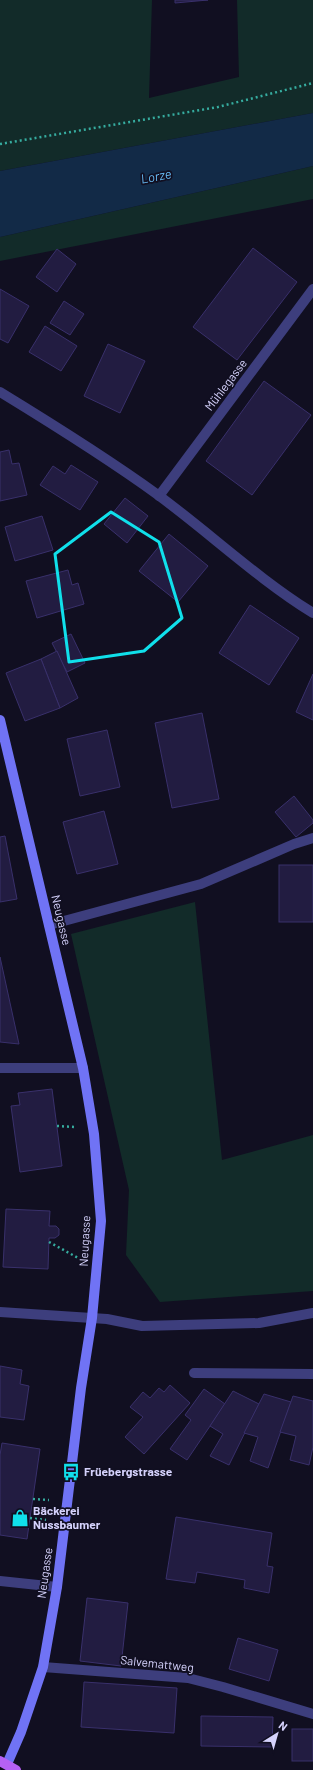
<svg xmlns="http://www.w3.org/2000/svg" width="313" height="1770" font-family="Barlow,sans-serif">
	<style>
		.green { fill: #122b29 }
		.water { fill: #122a47 }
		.building { fill: #221c41; stroke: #39306b }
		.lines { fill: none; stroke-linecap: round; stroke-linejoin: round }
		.path { stroke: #36ac9f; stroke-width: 2.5; stroke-dasharray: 2 3; stroke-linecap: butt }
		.lane { stroke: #3d3e7d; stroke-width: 10 }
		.street { stroke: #3d3e7d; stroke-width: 10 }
		.secondary { stroke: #7073f5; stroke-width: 10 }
		.primary { stroke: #b661f4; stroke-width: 10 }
		.marked { fill: none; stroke: #10e0eb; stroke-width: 3; stroke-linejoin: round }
		.labels { text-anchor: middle; stroke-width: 3.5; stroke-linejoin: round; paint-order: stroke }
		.street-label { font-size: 12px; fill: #d5d2fc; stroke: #110f21 }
		.poi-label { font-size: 12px; font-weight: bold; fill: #d5d2fc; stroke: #110f21; text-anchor: start }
		.water-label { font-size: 13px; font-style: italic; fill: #67bbf5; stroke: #110f21 }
	</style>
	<rect width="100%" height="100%" fill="#110f21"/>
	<g class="green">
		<path d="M 0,0 L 152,0 L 149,98 L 239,77 L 237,0 L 313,0 L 313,113 L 0,171 Z"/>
		<path d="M 313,166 L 313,199 L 0,261 L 0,237 Z"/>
		<path d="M 195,902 L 222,1160 L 313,1135 L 313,1291 L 160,1302 L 126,1255 L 129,1190 L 71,934 Z"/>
	</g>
	<path class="water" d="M 313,113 L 313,166 L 0,237 L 0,171 Z"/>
	<g class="building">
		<path d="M 175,0 L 208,0 L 175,3 Z"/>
		<path d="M 253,248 L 297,282 L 237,360 L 193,327 Z"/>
		<path d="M 57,249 L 76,264 L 57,292 L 36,277 Z"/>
		<path d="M 0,289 L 29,306 L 8,343 L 0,339 Z"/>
		<path d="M 64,301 L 84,314 L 70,335 L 50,323 Z"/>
		<path d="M 45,326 L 77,346 L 61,371 L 29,352 Z"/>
		<path d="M 108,344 L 145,361 L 120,413 L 84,396 Z"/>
		<path d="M 264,381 L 311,415 L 252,495 L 206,461 Z"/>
		<path d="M 9,450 L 12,464 L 19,463 L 27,495 L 0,501 L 0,452 Z"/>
		<path d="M 71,465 L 98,482 L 80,510 L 40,485 L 53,466 L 65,474 Z"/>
		<path d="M 125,498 L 148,516 L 127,543 L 104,524 Z"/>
		<path d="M 42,516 L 53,550 L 15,561 L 5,527 Z"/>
		<path d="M 169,534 L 208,566 L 178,602 L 139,571 Z"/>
		<path d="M 68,570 L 72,585 L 78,583 L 84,604 L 37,618 L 26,581 Z"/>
		<path d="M 250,605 L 299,638 L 269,685 L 219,653 Z"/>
		<path d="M 71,634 L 85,663 L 67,672 L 52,643 Z"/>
		<path d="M 57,651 L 78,698 L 60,708 L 41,659 Z"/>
		<path d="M 41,659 L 60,708 L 25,721 L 6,673 Z"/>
		<path d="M 313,674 L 313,720 L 296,712 Z"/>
		<path d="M 202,713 L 219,799 L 172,808 L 155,723 Z"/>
		<path d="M 107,730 L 120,787 L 80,796 L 67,739 Z"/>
		<path d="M 294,796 L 313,820 L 313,823 L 296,837 L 275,812 Z"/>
		<path d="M 104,811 L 118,864 L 77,874 L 63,822 Z"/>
		<path d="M 5,836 L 17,899 L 0,902 L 0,837 Z"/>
		<rect x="279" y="865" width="34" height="57"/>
		<path d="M 0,957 L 19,1044 L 0,1042 Z"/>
		<path d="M 52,1089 L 62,1166 L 20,1172 L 11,1106 L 20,1105 L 18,1093 Z"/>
		<path d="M 6,1209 L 50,1211 L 49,1226 L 56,1226 L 59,1229 L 59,1235 L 55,1238 L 49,1238 L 48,1269 L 3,1267 Z"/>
		<path d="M 0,1366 L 22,1370 L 20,1384 L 29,1386 L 24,1420 L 0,1417 Z"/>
		<path d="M 170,1385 L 190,1403 L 144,1454 L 125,1437 L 143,1417 L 130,1407 L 143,1392 L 150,1398 L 159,1388 L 164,1392 Z"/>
		<path d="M 204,1389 L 225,1404 L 187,1460 L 170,1449 L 191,1420 L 185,1415 Z"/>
		<path d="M 233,1391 L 259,1404 L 229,1465 L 210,1456 L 223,1434 L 210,1426 Z"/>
		<path d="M 264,1394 L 291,1402 L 268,1468 L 250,1461 L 258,1437 L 244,1433 Z"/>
		<path d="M 293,1396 L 313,1401 L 313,1447 L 309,1465 L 290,1460 L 296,1436 L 280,1432 Z"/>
		<path d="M 2,1443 L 40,1449 L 27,1539 L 0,1535 L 0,1455 Z"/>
		<path d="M 176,1517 L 272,1533 L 267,1566 L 273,1567 L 269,1593 L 244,1588 L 245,1580 L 197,1572 L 195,1583 L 166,1579 Z"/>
		<path d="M 87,1598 L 128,1603 L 121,1666 L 80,1661 Z"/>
		<path d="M 238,1638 L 278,1650 L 269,1681 L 229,1669 Z"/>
		<path d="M 84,1682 L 177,1688 L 174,1733 L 81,1727 Z"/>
		<path d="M 201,1716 L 273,1717 L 272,1747 L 201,1746 Z"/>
		<rect x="292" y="1729" width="21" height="32"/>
	</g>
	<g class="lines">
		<g class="path">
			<path d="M 0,144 L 218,107 L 313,83"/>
			<path d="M 57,1126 L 75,1127"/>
			<path d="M 49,1242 L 80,1259"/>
			<path d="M 33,1499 L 49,1500"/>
			<path d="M 30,1518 L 46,1520"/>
		</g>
		<g class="lane">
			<path d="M 159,496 L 313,289"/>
			<path d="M 49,925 L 201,884 L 294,844 L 313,838"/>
			<path d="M 194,1373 L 313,1374"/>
		</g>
		<g class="street">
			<path d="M 0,392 C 54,425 107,458 158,495 C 211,534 258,579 313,613"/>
			<path d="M 0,1068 L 83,1068"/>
			<path d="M 0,1312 L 107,1319 L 142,1326 L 259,1323 L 313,1313"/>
			<path d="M 0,1581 L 57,1587"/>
			<path d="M 43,1667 L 188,1678 L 223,1687 L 313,1714"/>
		</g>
		<path class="secondary" d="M 0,720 L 83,1068 L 94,1134 L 101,1221 L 92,1318 L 81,1388 L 57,1587 L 43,1667 L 21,1732 L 7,1764"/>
		<path class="primary" d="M 0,1761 L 16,1770"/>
	</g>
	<path class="marked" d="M 111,512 L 159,542 L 182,618 L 144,651 L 69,662 L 55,554 Z"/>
	<defs>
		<g id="bus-bare" transform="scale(1.38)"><path d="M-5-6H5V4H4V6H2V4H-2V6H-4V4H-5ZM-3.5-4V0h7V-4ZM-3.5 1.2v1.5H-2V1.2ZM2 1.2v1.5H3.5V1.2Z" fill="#10e0eb" stroke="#110f21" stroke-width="2.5" paint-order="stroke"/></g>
		<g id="shop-bare" transform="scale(1.38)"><path d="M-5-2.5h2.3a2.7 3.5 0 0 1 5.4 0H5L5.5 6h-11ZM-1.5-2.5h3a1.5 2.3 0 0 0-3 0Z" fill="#10e0eb" stroke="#110f21" stroke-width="2.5" paint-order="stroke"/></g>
	</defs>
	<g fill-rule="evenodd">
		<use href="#bus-bare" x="71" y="1472"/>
		<use href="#shop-bare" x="20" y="1518"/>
	</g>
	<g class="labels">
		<g class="street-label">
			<text transform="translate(226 385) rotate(-53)" y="4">Mühlegasse</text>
			<text transform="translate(61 920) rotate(77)" y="4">Neugasse</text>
			<text transform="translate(85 1241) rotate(-87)" y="4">Neugasse</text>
			<text transform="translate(45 1573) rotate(-82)" y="4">Neugasse</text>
			<text transform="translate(157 1664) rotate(6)" y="4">Salvemattweg</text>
		</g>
		<g class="poi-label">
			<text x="84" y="1476">Früebergstrasse</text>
			<text x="33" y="1515">Bäckerei<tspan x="33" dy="14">Nussbaumer</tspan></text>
		</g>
		<g class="water-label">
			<text transform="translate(156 176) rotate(-11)" y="5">Lorze</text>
		</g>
	</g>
	<g transform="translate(277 1734) rotate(37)" stroke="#110f21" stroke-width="3" paint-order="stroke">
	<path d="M0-3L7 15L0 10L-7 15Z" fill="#d5d2fc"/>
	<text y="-6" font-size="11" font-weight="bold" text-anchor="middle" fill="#d5d2fc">N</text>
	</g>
</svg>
